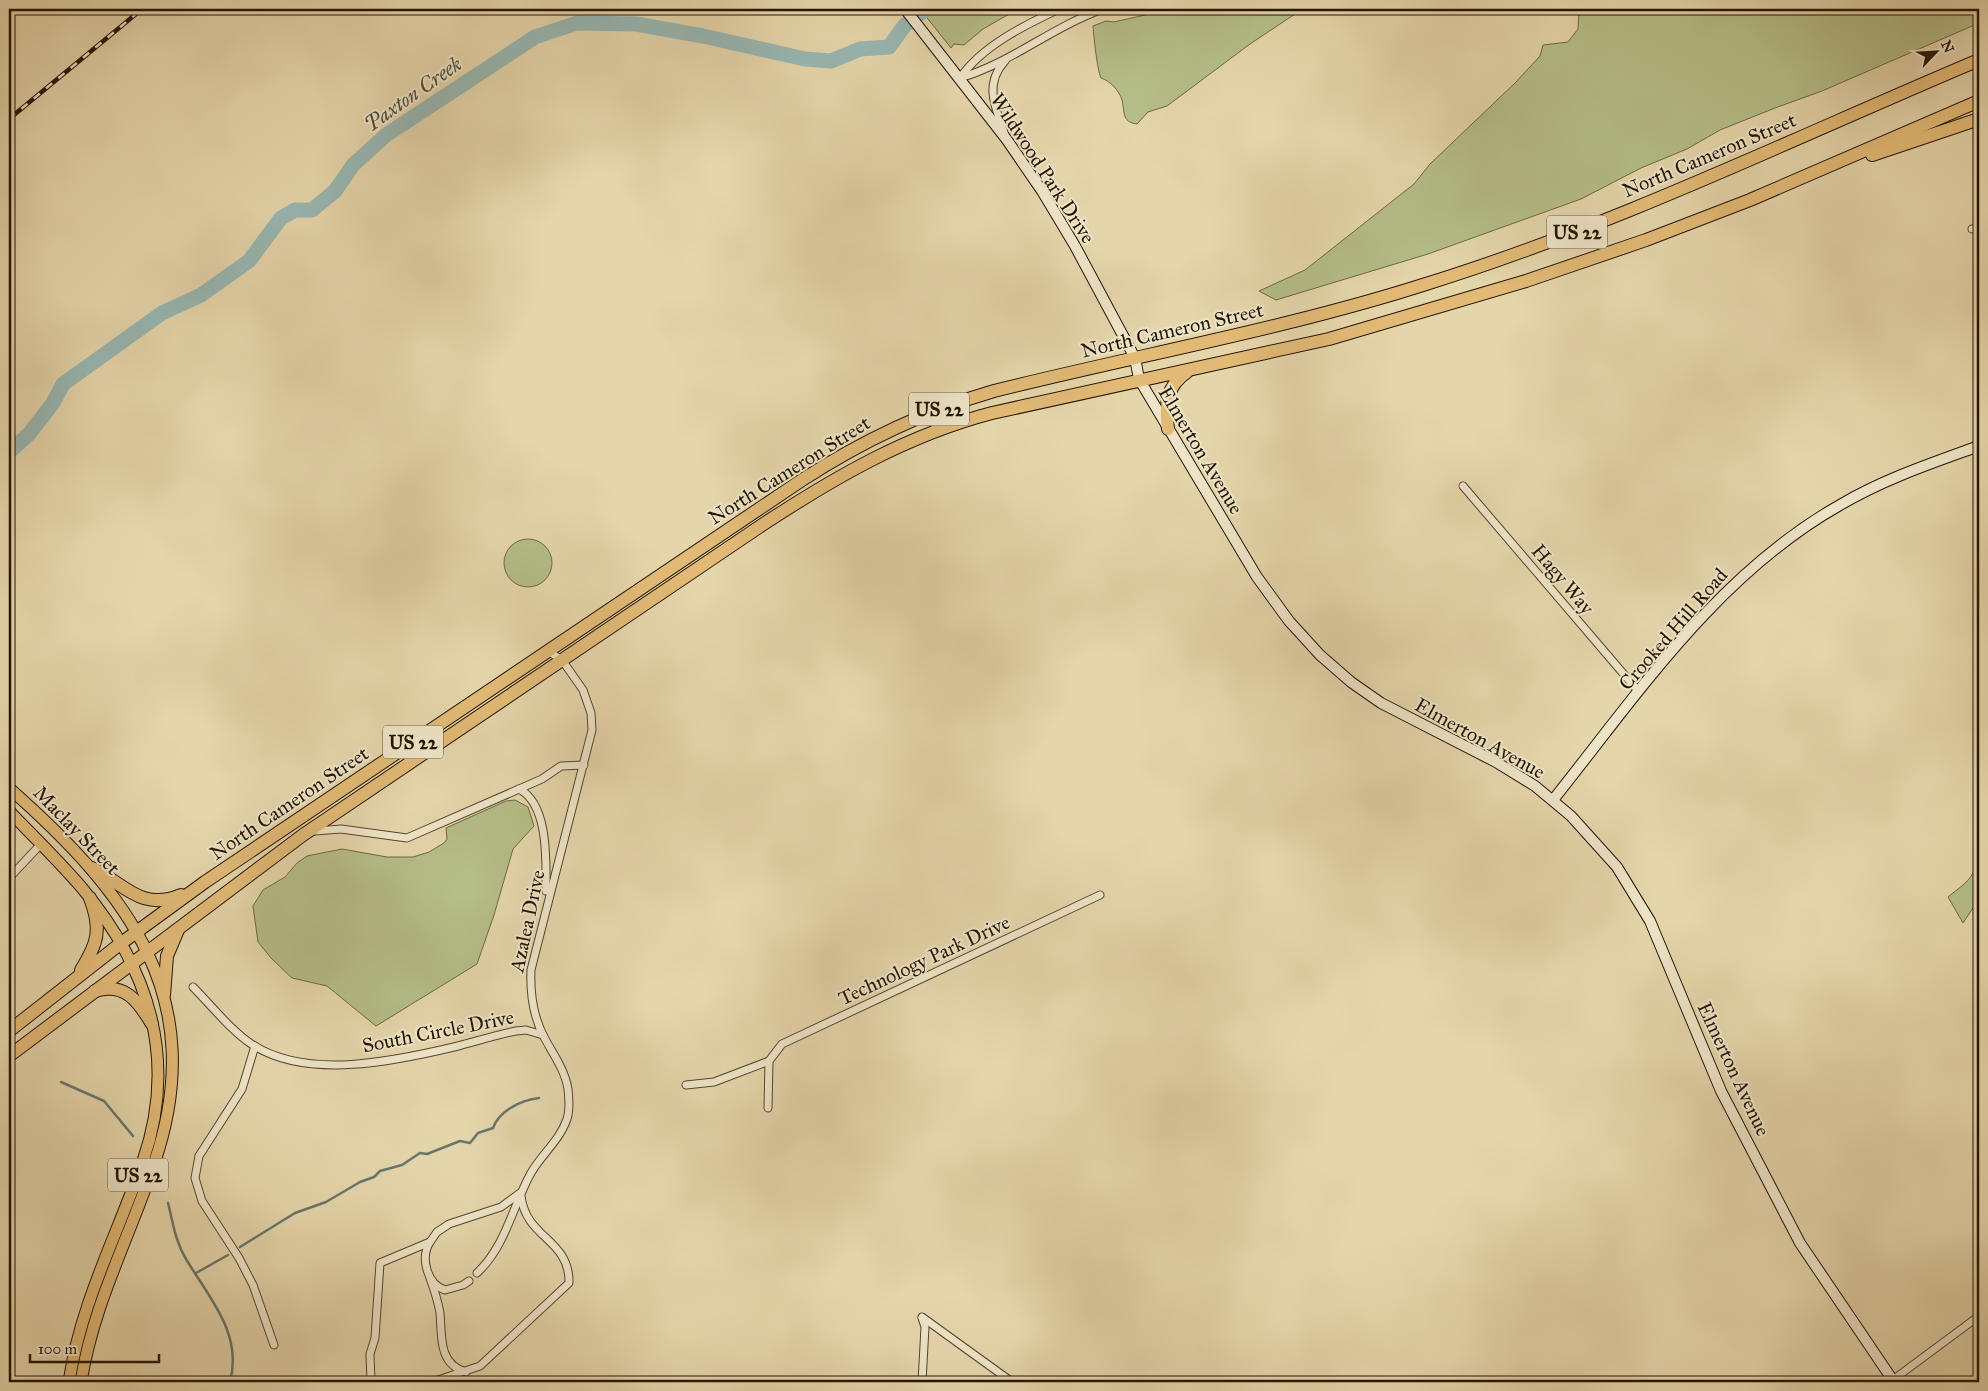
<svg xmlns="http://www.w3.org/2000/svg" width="1988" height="1391" font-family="'IM FELL Great Primer',serif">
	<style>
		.green { fill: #b5bd88; stroke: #6c6944 }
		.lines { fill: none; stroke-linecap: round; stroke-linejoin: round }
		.stream { stroke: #6a766b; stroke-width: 2.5 }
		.river { stroke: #98b7b2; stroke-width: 15 }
		.street-casing { stroke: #54452c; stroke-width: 9 }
		.secondary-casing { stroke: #241501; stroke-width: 12 }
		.primary-casing { stroke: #241501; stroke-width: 13 }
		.highway-casing { stroke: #241501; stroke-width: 14 }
		.street { stroke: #eee4c8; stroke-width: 7 }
		.secondary { stroke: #eee4c8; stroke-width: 10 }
		.primary { stroke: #e2ba76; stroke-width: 11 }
		.highway { stroke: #e2ba76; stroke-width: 12 }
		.rail-casing { stroke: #241501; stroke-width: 4.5 }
		.rail { stroke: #eee4c8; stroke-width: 2.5; stroke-dasharray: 8; stroke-linecap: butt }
		.labels { text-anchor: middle; stroke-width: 4; stroke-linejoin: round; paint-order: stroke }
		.shield { fill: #eee4c8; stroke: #61533d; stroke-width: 1 }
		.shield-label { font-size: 19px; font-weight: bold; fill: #241501 }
		.street-label { font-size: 20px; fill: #241501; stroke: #eee4c8 }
		.water-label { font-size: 21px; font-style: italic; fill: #4d4e3f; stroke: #eee4c8 }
	</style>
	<rect width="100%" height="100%" fill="#e5d5ab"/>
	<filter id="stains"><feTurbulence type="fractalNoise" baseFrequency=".004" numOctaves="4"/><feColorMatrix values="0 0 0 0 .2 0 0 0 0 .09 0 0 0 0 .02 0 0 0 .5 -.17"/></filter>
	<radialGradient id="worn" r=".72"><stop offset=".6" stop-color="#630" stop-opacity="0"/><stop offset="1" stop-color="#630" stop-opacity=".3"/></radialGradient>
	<g class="green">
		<path d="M 920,9 L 1018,9 L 983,29 L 964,45 L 954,44 L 951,48 Z"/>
		<path d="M 1171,9 L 1294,9 L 1295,14 L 1250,44 L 1167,106 L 1148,112 L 1137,124 C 1121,122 1125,111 1122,100 C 1119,90 1110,81 1101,78 C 1097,69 1094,38 1093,26 L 1106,21 L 1114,22 Z"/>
		<path d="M 1579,9 L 1979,9 L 1979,23 L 1822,91 L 1775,108 L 1720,130 L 1687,149 L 1641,168 L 1581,199 L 1428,254 L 1276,300 L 1259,291 L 1305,270 L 1414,184 L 1430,164 L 1515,83 L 1540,56 L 1543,45 L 1568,42 L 1578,29 Z"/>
		<circle cx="528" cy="563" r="24"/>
		<path d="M 515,800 L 528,807 L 534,826 L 513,849 L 494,915 L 477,964 L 376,1026 L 327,986 L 292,978 L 271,958 L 258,942 L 253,906 L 263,890 L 285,877 L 297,863 L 307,856 L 342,849 L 387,857 L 413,857 L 429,852 L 444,843 L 447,839 L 446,828 L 506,801 Z"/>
		<path d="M 1979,857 L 1979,899 L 1963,923 L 1948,897 C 1961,886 1977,878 1976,858 Z"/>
	</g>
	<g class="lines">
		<g class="stream">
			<path d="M 61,1082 L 104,1101 L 133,1136"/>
			<path d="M 168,1203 C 173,1222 175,1241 186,1259 C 209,1298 243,1333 230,1382"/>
			<path d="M 240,1247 L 295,1213 L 326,1202 L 360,1182 L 374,1177 L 380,1171 L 402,1165 L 420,1153 L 427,1154 L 460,1141 L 470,1143 L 478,1133 L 493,1128 C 499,1111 521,1100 539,1098"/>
			<path d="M 196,1273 L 228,1255"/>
		</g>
		<path class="river" d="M 9,452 L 29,434 L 53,403 L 63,384 L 162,313 L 201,295 L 249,261 L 281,218 L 295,210 L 312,210 L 335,191 L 353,165 L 386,135 L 535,37 L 577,23 L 636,24 L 703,36 L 805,59 L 831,61 L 860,49 L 889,47 L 905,25 L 926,9"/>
		<g class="street-casing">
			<g id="street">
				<path d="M 1005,61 C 983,85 996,109 1005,135"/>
				<path d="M 960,78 C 1011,63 1052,27 1103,9"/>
				<path d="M 960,78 C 982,46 1025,25 1059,9"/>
				<path d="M 1972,229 L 1979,228"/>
				<path d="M 1463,486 L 1639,692"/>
				<path d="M 519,789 C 549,804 546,862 546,891"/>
				<path d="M 315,831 L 341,829 L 407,838 L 542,779 L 561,766 L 584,765"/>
				<path d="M 9,878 L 41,844"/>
				<path d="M 193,987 C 210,1004 234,1034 253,1045 C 308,1080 395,1061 454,1047 C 475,1042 495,1035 516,1031 L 526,1030 L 543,1035"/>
				<path d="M 255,1046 L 242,1089 L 199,1156 L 195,1178 L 202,1201 L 239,1258 L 253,1285 L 274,1345"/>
				<path d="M 686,1085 L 714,1082 L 769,1061"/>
				<path d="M 768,1108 L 769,1061 L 782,1044 L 1100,895"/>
				<path d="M 430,1242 C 420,1258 427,1284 445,1290 L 463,1285 L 469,1281"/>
				<path d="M 477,1273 C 506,1246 512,1207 531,1173 C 541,1155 560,1140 567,1119 C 570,1110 569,1098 568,1089 C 565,1070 553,1054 544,1037 C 533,1016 530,994 531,970 L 592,730 L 591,713 L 583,690 L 562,660 L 548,651"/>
				<path d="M 430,1278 C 434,1289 438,1301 440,1313 C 442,1336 438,1364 466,1372"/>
				<path d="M 922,1317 L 1012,1382"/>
				<path d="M 922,1318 L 925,1327 L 922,1382"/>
				<path d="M 371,1382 L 370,1354 L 375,1338 L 380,1263 L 430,1242 L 437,1232 L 449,1224 L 501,1207 L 520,1193"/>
				<path d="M 432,1382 L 480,1366 L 569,1283 C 570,1239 526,1239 521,1196"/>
				<path d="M 1890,1382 L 1979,1316"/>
			</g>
		</g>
		<g class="secondary-casing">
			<g id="secondary">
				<path d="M 905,9 L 1007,140 L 1042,191 L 1075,246 L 1135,358 L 1139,379 L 1257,577 L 1289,621 L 1320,655 L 1351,682 L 1381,703 L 1496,762 L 1535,786 L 1571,816 L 1617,867 L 1650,921 L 1721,1091 L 1800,1243 L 1894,1382"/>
				<path d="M 1553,800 C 1639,692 1718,574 1840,505 C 1884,479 1932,463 1979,446"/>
			</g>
		</g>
		<g class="primary-casing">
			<g id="primary">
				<path d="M 9,788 C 128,893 211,998 154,1164 C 129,1238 93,1305 81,1382"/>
				<path d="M 9,811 C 33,836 59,861 82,888 C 149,968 178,1060 143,1161 C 117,1236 81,1302 69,1382"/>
			</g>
		</g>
		<g class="highway-casing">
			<g id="highway">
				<path d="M 1872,155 L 1979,119"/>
				<path d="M 1168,429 C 1165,405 1166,386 1187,372"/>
				<path d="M 92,868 C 124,883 140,912 181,895"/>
				<path d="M 81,970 C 98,943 102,929 90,898"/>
				<path d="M 95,991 C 125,982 138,1001 152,1024"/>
				<path d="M 164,995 L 167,956 L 178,930"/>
				<path d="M 9,1031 L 120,944 L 205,882 L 802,480 C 862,441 925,411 994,391 C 1138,355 1285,329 1426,284 C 1616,225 1796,137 1979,60"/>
				<path d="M 9,1056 L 303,835 L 765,523 C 837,476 908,435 992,413 L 1329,339 L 1526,281 L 1646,240 L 1750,200 L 1979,101"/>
			</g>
		</g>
		<use href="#street" class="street"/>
		<use href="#secondary" class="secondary"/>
		<use href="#primary" class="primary"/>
		<use href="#highway" class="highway"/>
		<g class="rail-casing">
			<path id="rail" d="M 9,119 L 142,9"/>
		</g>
		<use href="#rail" class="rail"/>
	</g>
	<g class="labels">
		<g class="shield">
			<rect x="1547" y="215.5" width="60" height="33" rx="4"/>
			<rect x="909" y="392.5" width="60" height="33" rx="4"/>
			<rect x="383" y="725.5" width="60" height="33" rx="4"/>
			<rect x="108" y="1158.5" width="60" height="33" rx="4"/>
		</g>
		<g class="shield-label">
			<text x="1577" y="239">US 22</text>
			<text x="939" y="416">US 22</text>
			<text x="413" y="749">US 22</text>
			<text x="138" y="1182">US 22</text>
		</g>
		<g class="street-label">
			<text transform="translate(1709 155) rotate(-23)" y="7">North Cameron Street</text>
			<text transform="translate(1043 168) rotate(57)" y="7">Wildwood Park Drive</text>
			<text transform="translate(1172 330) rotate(-13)" y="7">North Cameron Street</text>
			<text transform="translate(1201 450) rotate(59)" y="7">Elmerton Avenue</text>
			<text transform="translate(789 470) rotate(-32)" y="7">North Cameron Street</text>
			<text transform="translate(1563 579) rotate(50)" y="7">Hagy Way</text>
			<text transform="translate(1673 629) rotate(-49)" y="7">Crooked Hill Road</text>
			<text transform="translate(1480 738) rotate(29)" y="7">Elmerton Avenue</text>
			<text transform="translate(289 803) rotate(-34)" y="7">North Cameron Street</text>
			<text transform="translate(77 830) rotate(46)" y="7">Maclay Street</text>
			<text transform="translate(527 921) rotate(-78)" y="7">Azalea Drive</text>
			<text transform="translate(924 960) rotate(-25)" y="7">Technology Park Drive</text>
			<text transform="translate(438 1031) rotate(-11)" y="7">South Circle Drive</text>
			<text transform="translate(1734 1069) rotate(65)" y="7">Elmerton Avenue</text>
		</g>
		<g class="water-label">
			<text transform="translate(413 94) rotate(-35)" y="7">Paxton Creek</text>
		</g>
	</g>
	<rect width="1988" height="1391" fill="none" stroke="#e5d5ab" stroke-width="30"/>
	<rect x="10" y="10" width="1968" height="1371" fill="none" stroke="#241501" stroke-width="2.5"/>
	<rect x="15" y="15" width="1958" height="1361" fill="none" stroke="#241501"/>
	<g transform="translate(1936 52) rotate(65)" stroke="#eee4c8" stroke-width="4" paint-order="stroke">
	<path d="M0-4L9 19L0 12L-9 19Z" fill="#241501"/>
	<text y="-8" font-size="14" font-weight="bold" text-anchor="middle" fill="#241501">N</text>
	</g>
	<path d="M30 1354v8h129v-8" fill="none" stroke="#241501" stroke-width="2.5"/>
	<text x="38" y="1354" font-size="15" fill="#241501" stroke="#eee4c8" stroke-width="4" paint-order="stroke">100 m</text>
	<rect width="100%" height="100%" filter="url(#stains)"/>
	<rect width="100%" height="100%" fill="url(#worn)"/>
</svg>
